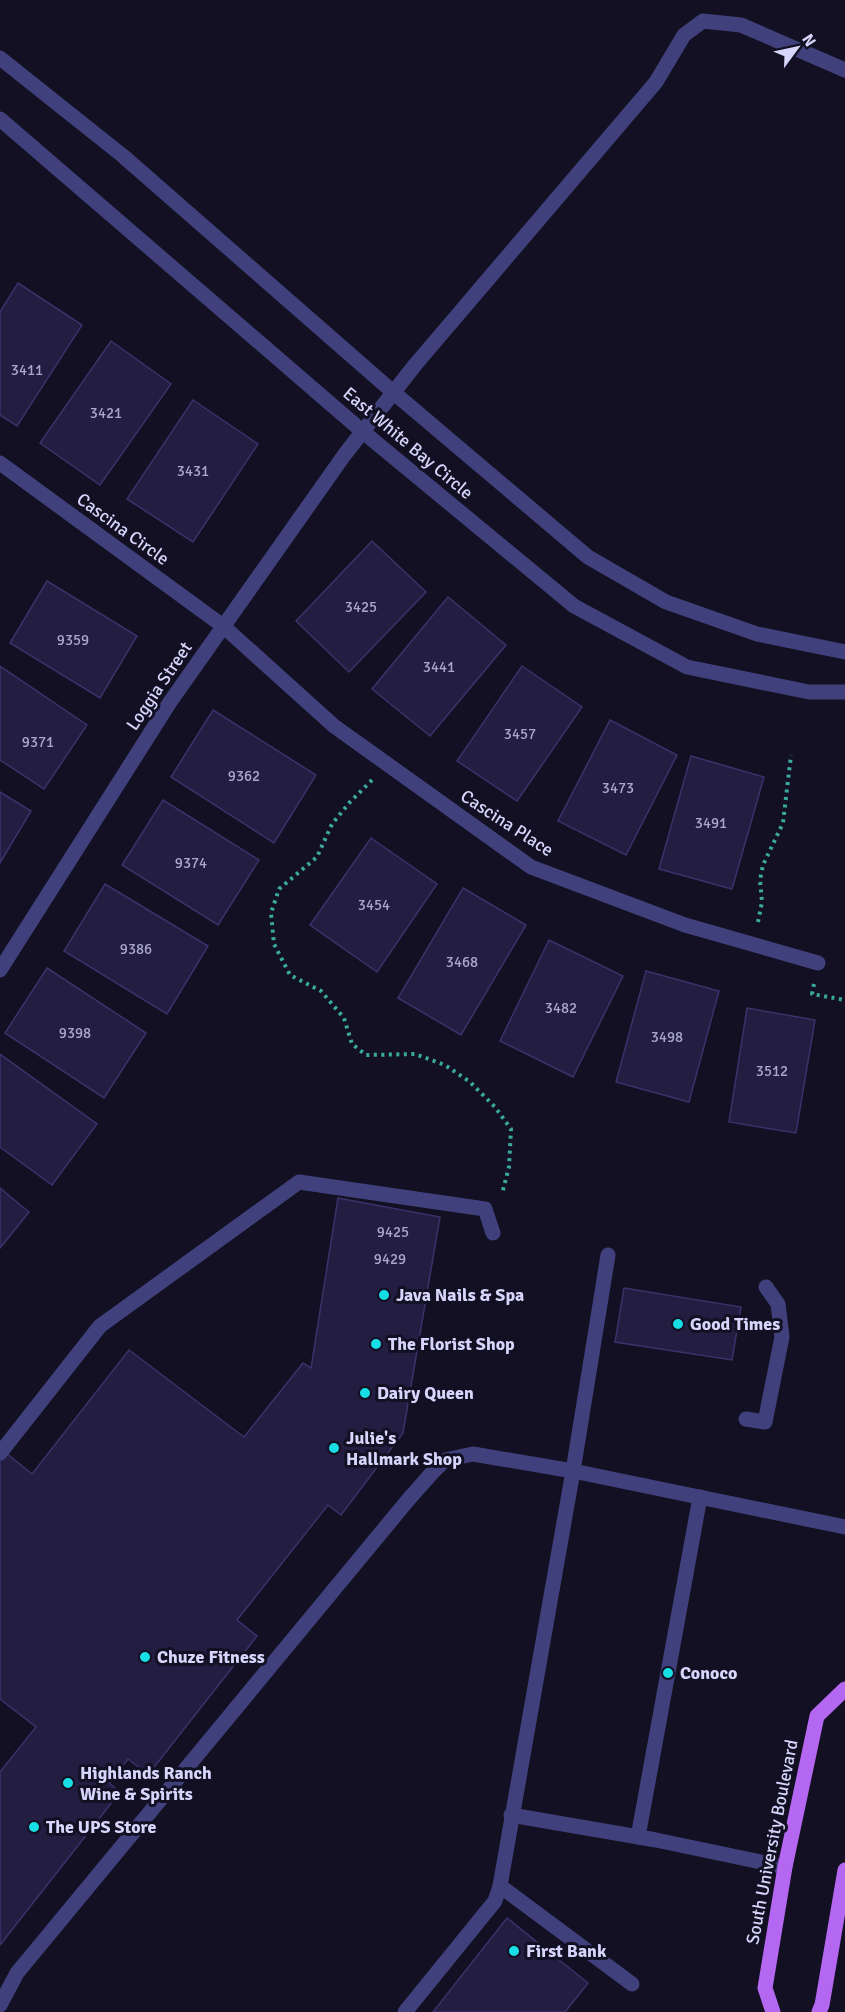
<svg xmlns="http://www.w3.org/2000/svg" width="845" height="2012" font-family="Signika,sans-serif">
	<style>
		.building { fill: #231e41; stroke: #3a326b; stroke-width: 1.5 }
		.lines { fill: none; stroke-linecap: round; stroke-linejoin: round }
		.path { stroke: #3ba99c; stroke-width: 4; stroke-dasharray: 3 4.5; stroke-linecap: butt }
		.minor { stroke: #40417c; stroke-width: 15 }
		.major { stroke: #b467f0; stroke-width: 15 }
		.poi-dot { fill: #17dde5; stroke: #121022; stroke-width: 2 }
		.labels { text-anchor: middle; stroke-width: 6; stroke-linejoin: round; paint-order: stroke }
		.number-label { font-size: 15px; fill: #aaa7cc }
		.street-label { font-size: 18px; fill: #d7d5fb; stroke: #121022 }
		.poi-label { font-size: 18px; font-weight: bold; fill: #d7d5fb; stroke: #121022; text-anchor: start }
	</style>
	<rect width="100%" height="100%" fill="#121022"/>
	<g class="building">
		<path d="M 18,283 L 82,325 L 17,426 L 0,415 L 0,312 Z"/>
		<path d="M 111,341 L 171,384 L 100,485 L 40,443 Z"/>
		<path d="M 193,400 L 258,444 L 193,542 L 127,499 Z"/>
		<path d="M 372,541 L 426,592 L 349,672 L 296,621 Z"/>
		<path d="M 47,581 L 137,636 L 100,698 L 10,643 Z"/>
		<path d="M 448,597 L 506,645 L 430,736 L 372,689 Z"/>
		<path d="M 0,666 L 87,725 L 44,789 L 0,760 Z"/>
		<path d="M 522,666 L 582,707 L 517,801 L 457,761 Z"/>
		<path d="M 213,710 L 316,775 L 274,843 L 171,777 Z"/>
		<path d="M 610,720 L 677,755 L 626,855 L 558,821 Z"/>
		<path d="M 691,756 L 764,777 L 732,889 L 659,869 Z"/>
		<path d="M 0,792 L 31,811 L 0,863 Z"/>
		<path d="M 163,800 L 259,860 L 218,925 L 122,865 Z"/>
		<path d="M 371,838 L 437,884 L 377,972 L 310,925 Z"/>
		<path d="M 105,884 L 208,946 L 167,1014 L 64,951 Z"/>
		<path d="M 463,888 L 526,925 L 461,1035 L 398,998 Z"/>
		<path d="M 549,940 L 623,976 L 573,1077 L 500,1041 Z"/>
		<path d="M 47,968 L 146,1033 L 104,1098 L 5,1033 Z"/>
		<path d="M 646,971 L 719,991 L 689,1102 L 616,1082 Z"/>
		<path d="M 747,1008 L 815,1020 L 796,1133 L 729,1122 Z"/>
		<path d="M 0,1054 L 97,1124 L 52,1185 L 0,1147 Z"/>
		<path d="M 0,1188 L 29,1212 L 0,1248 Z"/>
		<path d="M 338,1198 L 440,1217 L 403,1433 L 341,1515 L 328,1505 L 237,1620 L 257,1636 L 148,1775 L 128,1759 L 109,1783 L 120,1792 L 0,1945 L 0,1772 L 36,1727 L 0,1699 L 0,1461 L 6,1453 L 32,1474 L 129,1350 L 244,1437 L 303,1363 L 311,1368 Z"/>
		<path d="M 624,1288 L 741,1307 L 732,1360 L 615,1342 Z"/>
		<path d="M 507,1918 L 588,1983 L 565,2012 L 433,2012 Z"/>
	</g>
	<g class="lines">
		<g class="path">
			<path d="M 372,780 L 350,802 L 332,824 L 317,857 L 279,889 L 271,913 L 274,944 L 290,975 L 321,991 L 344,1018 L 352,1044 L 366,1055 L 415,1054 L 445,1065 L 470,1082 L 495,1107 L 511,1129 L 509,1167 L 502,1194"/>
			<path d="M 758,922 L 762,902 L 760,880 L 763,865 L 783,823 L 791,755"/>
			<path d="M 814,984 L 812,994 L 845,1000"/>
		</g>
		<g class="minor">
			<path d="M 0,58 L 123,156 L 393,392 L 588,557 L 666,602 L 757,634 L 845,652"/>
			<path d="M 0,119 L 362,431 L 574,606 L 687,667 L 809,692 L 845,692"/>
			<path d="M 0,463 L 223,626 L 334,726 L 531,867 L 685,925 L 818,963"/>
			<path d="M 0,970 L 170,702 L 345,454 L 415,365 L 656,82 L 684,35 L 703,21 L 741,25 L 845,70"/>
			<path d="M 746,1419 L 765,1422 L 782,1337 L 778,1304 L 766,1287"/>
			<path d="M 0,1453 L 100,1326 L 299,1182 L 485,1209 L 493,1233"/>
			<path d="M 511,1815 L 656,1840 L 785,1867"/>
			<path d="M 638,1837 L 700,1497"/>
			<path d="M 500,1886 L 632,1984"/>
			<path d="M 0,2005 L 17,1973 L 408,1500 L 431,1474 L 445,1460 L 473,1454 L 573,1471 L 845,1527"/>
			<path d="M 405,2012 L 495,1901 L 500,1886 L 573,1471 L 608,1255"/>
		</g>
		<g class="major">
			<path d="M 773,2012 L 765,1988 L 785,1867 L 817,1716 L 845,1689"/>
			<path d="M 819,2012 L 822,2005 L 845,1870"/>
		</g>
	</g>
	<g class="poi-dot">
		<circle cx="384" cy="1295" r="6"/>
		<circle cx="678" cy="1324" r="6"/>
		<circle cx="376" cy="1344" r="6"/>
		<circle cx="365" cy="1393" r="6"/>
		<circle cx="334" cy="1448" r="6"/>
		<circle cx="145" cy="1657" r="6"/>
		<circle cx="668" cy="1673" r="6"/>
		<circle cx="68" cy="1783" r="6"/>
		<circle cx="34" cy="1827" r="6"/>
		<circle cx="514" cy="1951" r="6"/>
	</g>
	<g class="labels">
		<g class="number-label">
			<text x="27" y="375">3411</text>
			<text x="106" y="418">3421</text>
			<text x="193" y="476">3431</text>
			<text x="361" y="612">3425</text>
			<text x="73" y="645">9359</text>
			<text x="439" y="672">3441</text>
			<text x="520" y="739">3457</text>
			<text x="38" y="747">9371</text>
			<text x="244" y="781">9362</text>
			<text x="618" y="793">3473</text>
			<text x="711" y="828">3491</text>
			<text x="191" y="868">9374</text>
			<text x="374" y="910">3454</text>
			<text x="136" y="954">9386</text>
			<text x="462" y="967">3468</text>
			<text x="561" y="1013">3482</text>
			<text x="75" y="1038">9398</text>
			<text x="667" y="1042">3498</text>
			<text x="772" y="1076">3512</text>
			<text x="393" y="1237">9425</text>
			<text x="390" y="1264">9429</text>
		</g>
		<g class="street-label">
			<text transform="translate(408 443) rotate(40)" y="6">East White Bay Circle</text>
			<text transform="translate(123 529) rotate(36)" y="6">Cascina Circle</text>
			<text transform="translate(159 686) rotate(-56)" y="6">Loggia Street</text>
			<text transform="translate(507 823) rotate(33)" y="6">Cascina Place</text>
			<text transform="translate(772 1842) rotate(-79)" y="6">South University Boulevard</text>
		</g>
		<g class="poi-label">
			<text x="396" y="1301">Java Nails &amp; Spa</text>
			<text x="690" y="1330">Good Times</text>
			<text x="388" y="1350">The Florist Shop</text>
			<text x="377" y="1399">Dairy Queen</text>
			<text x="346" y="1444">Julie's<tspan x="346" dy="21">Hallmark Shop</tspan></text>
			<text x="157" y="1663">Chuze Fitness</text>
			<text x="680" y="1679">Conoco</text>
			<text x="80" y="1779">Highlands Ranch<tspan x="80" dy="21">Wine &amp; Spirits</tspan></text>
			<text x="46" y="1833">The UPS Store</text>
			<text x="526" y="1957">First Bank</text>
		</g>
	</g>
	<g transform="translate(797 48) rotate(57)" stroke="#121022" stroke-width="4.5" paint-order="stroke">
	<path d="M0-4.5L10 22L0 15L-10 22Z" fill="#d7d5fb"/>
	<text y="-9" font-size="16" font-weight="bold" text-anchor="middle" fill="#d7d5fb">N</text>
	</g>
</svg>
